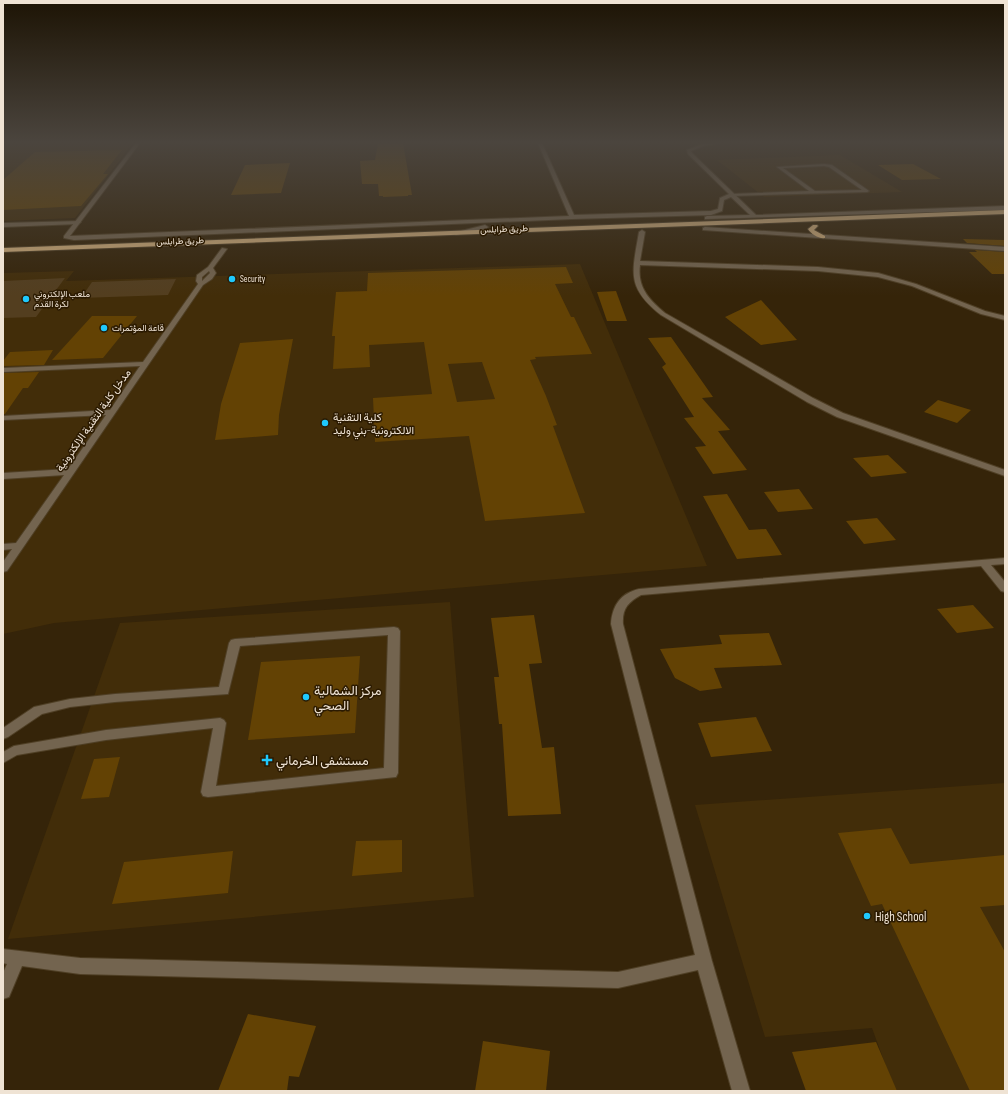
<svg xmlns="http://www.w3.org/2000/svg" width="1008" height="1094" font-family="'Sofia Sans Condensed',Vazirmatn,sans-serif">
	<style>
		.built { fill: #422d09 }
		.green { fill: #533e1f }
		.building { fill: #634204; fill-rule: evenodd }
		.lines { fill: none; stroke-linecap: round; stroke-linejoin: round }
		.service-casing { stroke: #4f3f25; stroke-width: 2 }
		.minor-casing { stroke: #4f3f25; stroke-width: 2 }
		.trunk-casing { stroke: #4f3f25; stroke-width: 2 }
		.service { fill: #73644f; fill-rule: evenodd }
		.minor { fill: #73644f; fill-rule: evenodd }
		.trunk { fill: #ceac7a; fill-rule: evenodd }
		.poi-dot { fill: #1fc9fd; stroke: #2b1a01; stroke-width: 1.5 }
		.labels { text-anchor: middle; stroke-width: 3; stroke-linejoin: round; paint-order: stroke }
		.far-street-label { font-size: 9px; fill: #efe3d4; stroke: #2b1a01 }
		.far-poi-label { font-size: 9px; fill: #efe3d4; stroke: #2b1a01; text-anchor: start }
		.poi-label { font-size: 11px; fill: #efe3d4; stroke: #2b1a01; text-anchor: start }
		.street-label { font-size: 11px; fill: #efe3d4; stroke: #2b1a01 }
		.near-poi-label { font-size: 13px; fill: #efe3d4; stroke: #2b1a01; text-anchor: start }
	</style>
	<rect width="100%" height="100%" fill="#352409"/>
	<g class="built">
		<path d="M 3,143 L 133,143 L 75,218 L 3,221 Z"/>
		<path d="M 840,155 L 902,192 L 764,197 L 717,160 Z"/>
		<path d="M 580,264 L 707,566 L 54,623 L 3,634 L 3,273 L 74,271 L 66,281 Z"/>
		<path d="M 450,602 L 474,897 L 8,939 L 120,623 Z"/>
		<path d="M 1005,783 L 1005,1091 L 895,1091 L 872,1028 L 765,1037 L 695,805 Z"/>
	</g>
	<g class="green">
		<path d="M 65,278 L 36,317 L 3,318 L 3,281 Z"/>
		<path d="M 176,279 L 168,295 L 81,298 L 92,282 Z"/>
	</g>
	<g class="building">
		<path d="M 378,143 L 403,143 L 412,195 L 408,195 L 408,196 L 383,197 L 383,196 L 379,196 L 378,184 L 362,184 L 360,161 L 375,160 Z"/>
		<path d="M 122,150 L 103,174 L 108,174 L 81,206 L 3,210 L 3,180 L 35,152 Z"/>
		<path d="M 290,163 L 281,193 L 231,195 L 245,165 Z"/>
		<path d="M 913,164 L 941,179 L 902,180 L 878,165 Z"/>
		<path d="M 963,239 L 1005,240 L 1005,246 L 967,243 Z"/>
		<path d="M 975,250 L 1005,252 L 1005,274 L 992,274 L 969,252 L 977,252 Z"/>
		<path d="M 566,267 L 573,283 L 555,284 L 571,317 L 574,317 L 592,354 L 535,357 L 536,359 L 530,360 L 546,396 L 557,425 L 553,426 L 585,513 L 485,521 L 469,436 L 375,442 L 373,398 L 432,394 L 424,342 L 369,345 L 370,367 L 333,369 L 335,336 L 332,336 L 336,292 L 367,291 L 368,273 ZM 482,362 L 495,399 L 457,402 L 448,364 Z"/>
		<path d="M 616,291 L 627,321 L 607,321 L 597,292 Z"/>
		<path d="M 761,300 L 797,340 L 761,345 L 725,317 Z"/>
		<path d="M 92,316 L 137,316 L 103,358 L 52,360 Z"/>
		<path d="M 671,337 L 713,397 L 702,398 L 730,430 L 718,431 L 747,470 L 713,474 L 695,447 L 706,446 L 684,418 L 694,417 L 662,367 L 666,364 L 648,338 Z"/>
		<path d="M 293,339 L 279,415 L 278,435 L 215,440 L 221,404 L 240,343 Z"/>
		<path d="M 53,350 L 44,365 L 3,366 L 3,361 L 10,352 Z"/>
		<path d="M 39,372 L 28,388 L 23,388 L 5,414 L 3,414 L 3,373 Z"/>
		<path d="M 938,400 L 971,410 L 957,423 L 924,412 Z"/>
		<path d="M 888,455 L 907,473 L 871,477 L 853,458 Z"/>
		<path d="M 799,489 L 813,509 L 778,512 L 764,492 Z"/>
		<path d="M 727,494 L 749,530 L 766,529 L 782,555 L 737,559 L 703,496 Z"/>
		<path d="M 877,518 L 896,540 L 864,544 L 846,521 Z"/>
		<path d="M 973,605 L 994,628 L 957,633 L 937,609 Z"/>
		<path d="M 534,615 L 542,663 L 529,664 L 542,748 L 554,747 L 561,814 L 508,816 L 502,724 L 499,724 L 494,677 L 499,677 L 491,618 Z"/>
		<path d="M 769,633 L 782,665 L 714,668 L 722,688 L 700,691 L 675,678 L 660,649 L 722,644 L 719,635 Z"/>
		<path d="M 360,656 L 355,733 L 248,740 L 261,662 Z"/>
		<path d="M 756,717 L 772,751 L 711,757 L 698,723 Z"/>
		<path d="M 120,757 L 109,797 L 81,799 L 94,759 Z"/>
		<path d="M 891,828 L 910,864 L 1005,855 L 1005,905 L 980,907 L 1005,952 L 1005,1091 L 970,1091 L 882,904 L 871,906 L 838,833 Z"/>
		<path d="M 402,840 L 402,872 L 352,876 L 356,841 Z"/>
		<path d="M 233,851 L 228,893 L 112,904 L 124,862 Z"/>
		<path d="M 248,1014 L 316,1026 L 299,1077 L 289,1076 L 287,1091 L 218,1091 Z"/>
		<path d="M 483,1041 L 550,1051 L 546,1091 L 475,1091 Z"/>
		<path d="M 876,1042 L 897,1091 L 806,1091 L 792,1052 Z"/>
	</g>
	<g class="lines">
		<g class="service-casing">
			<g id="service">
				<path d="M 824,164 L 832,165 L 869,191 L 867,192 L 731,196 L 729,195 L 731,194 L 809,191 L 777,167 ZM 824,166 L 829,167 L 862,190 L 815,191 L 783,168 Z"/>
				<path d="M 80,221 L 81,222 L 78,224 L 3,227 L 3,223 Z"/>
				<path d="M 394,627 L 398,628 L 400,631 L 398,773 L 396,777 L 208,797 L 203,796 L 201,792 L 213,728 L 106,740 L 17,755 L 3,763 L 3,752 L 14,746 L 106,730 L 220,718 L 224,720 L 226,723 L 216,786 L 384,768 L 388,635 L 240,646 L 228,694 L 115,702 L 70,707 L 42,714 L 8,737 L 3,739 L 3,728 L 34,707 L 70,699 L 115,694 L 219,687 L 229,643 L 231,640 L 235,639 Z"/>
			</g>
		</g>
		<g class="minor-casing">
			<g id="minor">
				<path d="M 136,143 L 140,143 L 70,236 L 569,216 L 538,143 L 542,143 L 574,215 L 711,211 L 718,209 L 720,198 L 729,194 L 688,154 L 687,150 L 702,144 L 720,143 L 703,146 L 691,151 L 692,153 L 756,215 L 1005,206 L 1005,210 L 705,219 L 705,217 L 707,216 L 750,215 L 731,197 L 724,200 L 722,211 L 711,215 L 572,219 L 74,240 L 64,238 L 64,236 Z"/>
				<path d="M 485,225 L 488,227 L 487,228 L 456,235 L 453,233 Z"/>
				<path d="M 705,227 L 1005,247 L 1005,251 L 703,230 L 703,228 Z"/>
				<path d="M 642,230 L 645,232 L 640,261 L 818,267 L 878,273 L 916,284 L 985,311 L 1005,316 L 1005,320 L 981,314 L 912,286 L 878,277 L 818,271 L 640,265 C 637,287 649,300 665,313 L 813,398 L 843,413 L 1005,470 L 1005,476 L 837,417 L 807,402 L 661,315 C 626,287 632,273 639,232 Z"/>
				<path d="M 222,248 L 227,249 L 213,268 L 216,273 L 212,279 L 203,285 L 7,571 L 3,572 L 3,562 L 12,549 L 3,550 L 3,544 L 16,543 L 64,475 L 3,479 L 3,473 L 68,469 L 106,415 L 3,420 L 3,416 L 110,410 L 140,366 L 3,372 L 3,368 L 143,362 L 198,284 L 196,281 L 197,275 L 208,267 ZM 209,271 L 210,273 L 202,281 L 202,277 Z"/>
				<path d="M 1005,558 L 1005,564 L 991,565 L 1005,582 L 1005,592 L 1001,591 L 981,566 L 641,595 C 628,602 622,609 623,624 L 712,961 L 750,1091 L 732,1091 L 698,970 L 618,988 L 80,974 L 22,966 L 9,997 L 3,999 L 3,973 L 7,964 L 3,963 L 3,949 L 80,958 L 618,972 L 695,955 L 611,624 C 612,606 621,593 639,589 Z"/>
			</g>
		</g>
		<g class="trunk-casing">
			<g id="trunk">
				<path d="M 1005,210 L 1005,214 L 3,252 L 3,248 Z"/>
				<path d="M 813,225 L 817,225 L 818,226 L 814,230 L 825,236 L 825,238 C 819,239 811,234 808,229 Z"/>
			</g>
		</g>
		<use href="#service" class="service"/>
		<use href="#minor" class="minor"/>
		<use href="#trunk" class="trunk"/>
	</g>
	<linearGradient id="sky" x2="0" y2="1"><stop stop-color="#1d1405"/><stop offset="0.48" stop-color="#4b453e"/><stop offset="1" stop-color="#4b453e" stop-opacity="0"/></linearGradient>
	<rect width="1008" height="296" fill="url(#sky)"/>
	<g class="poi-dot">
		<circle cx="232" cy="279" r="4"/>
		<circle cx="26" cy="299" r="4"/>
		<circle cx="104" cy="328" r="4"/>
		<circle cx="325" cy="423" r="4"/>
		<circle cx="306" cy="697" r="4"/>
		<path d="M265 754h4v4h4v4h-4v4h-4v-4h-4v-4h4z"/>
		<circle cx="867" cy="916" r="4"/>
	</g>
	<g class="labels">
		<g class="far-street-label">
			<text transform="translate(504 229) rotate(-2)" y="3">طريق طرابلس</text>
			<text transform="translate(180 241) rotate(-2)" y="3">طريق طرابلس</text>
		</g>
		<g class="far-poi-label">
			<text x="240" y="282">Security</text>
			<text x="34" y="297">ملعب الإلكتروني<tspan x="34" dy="10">لكرة القدم</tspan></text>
			<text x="112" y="331">قاعة المؤتمرات</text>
		</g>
		<g class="poi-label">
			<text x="333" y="421">كلية التقنية<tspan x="333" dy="13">الالكترونية-بني وليد</tspan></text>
		</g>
		<g class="street-label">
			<text transform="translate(93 420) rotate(-55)" y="4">مدخل كلية التقنية الإلكترونية</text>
		</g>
		<g class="near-poi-label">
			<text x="314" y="695">مركز الشمالية<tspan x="314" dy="15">الصحي</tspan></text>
			<text x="276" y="765">مستشفى الخرماني</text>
			<text x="875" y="921">High School</text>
		</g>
	</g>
	<rect width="1008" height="1094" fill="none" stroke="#efe3d4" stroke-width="8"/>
</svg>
